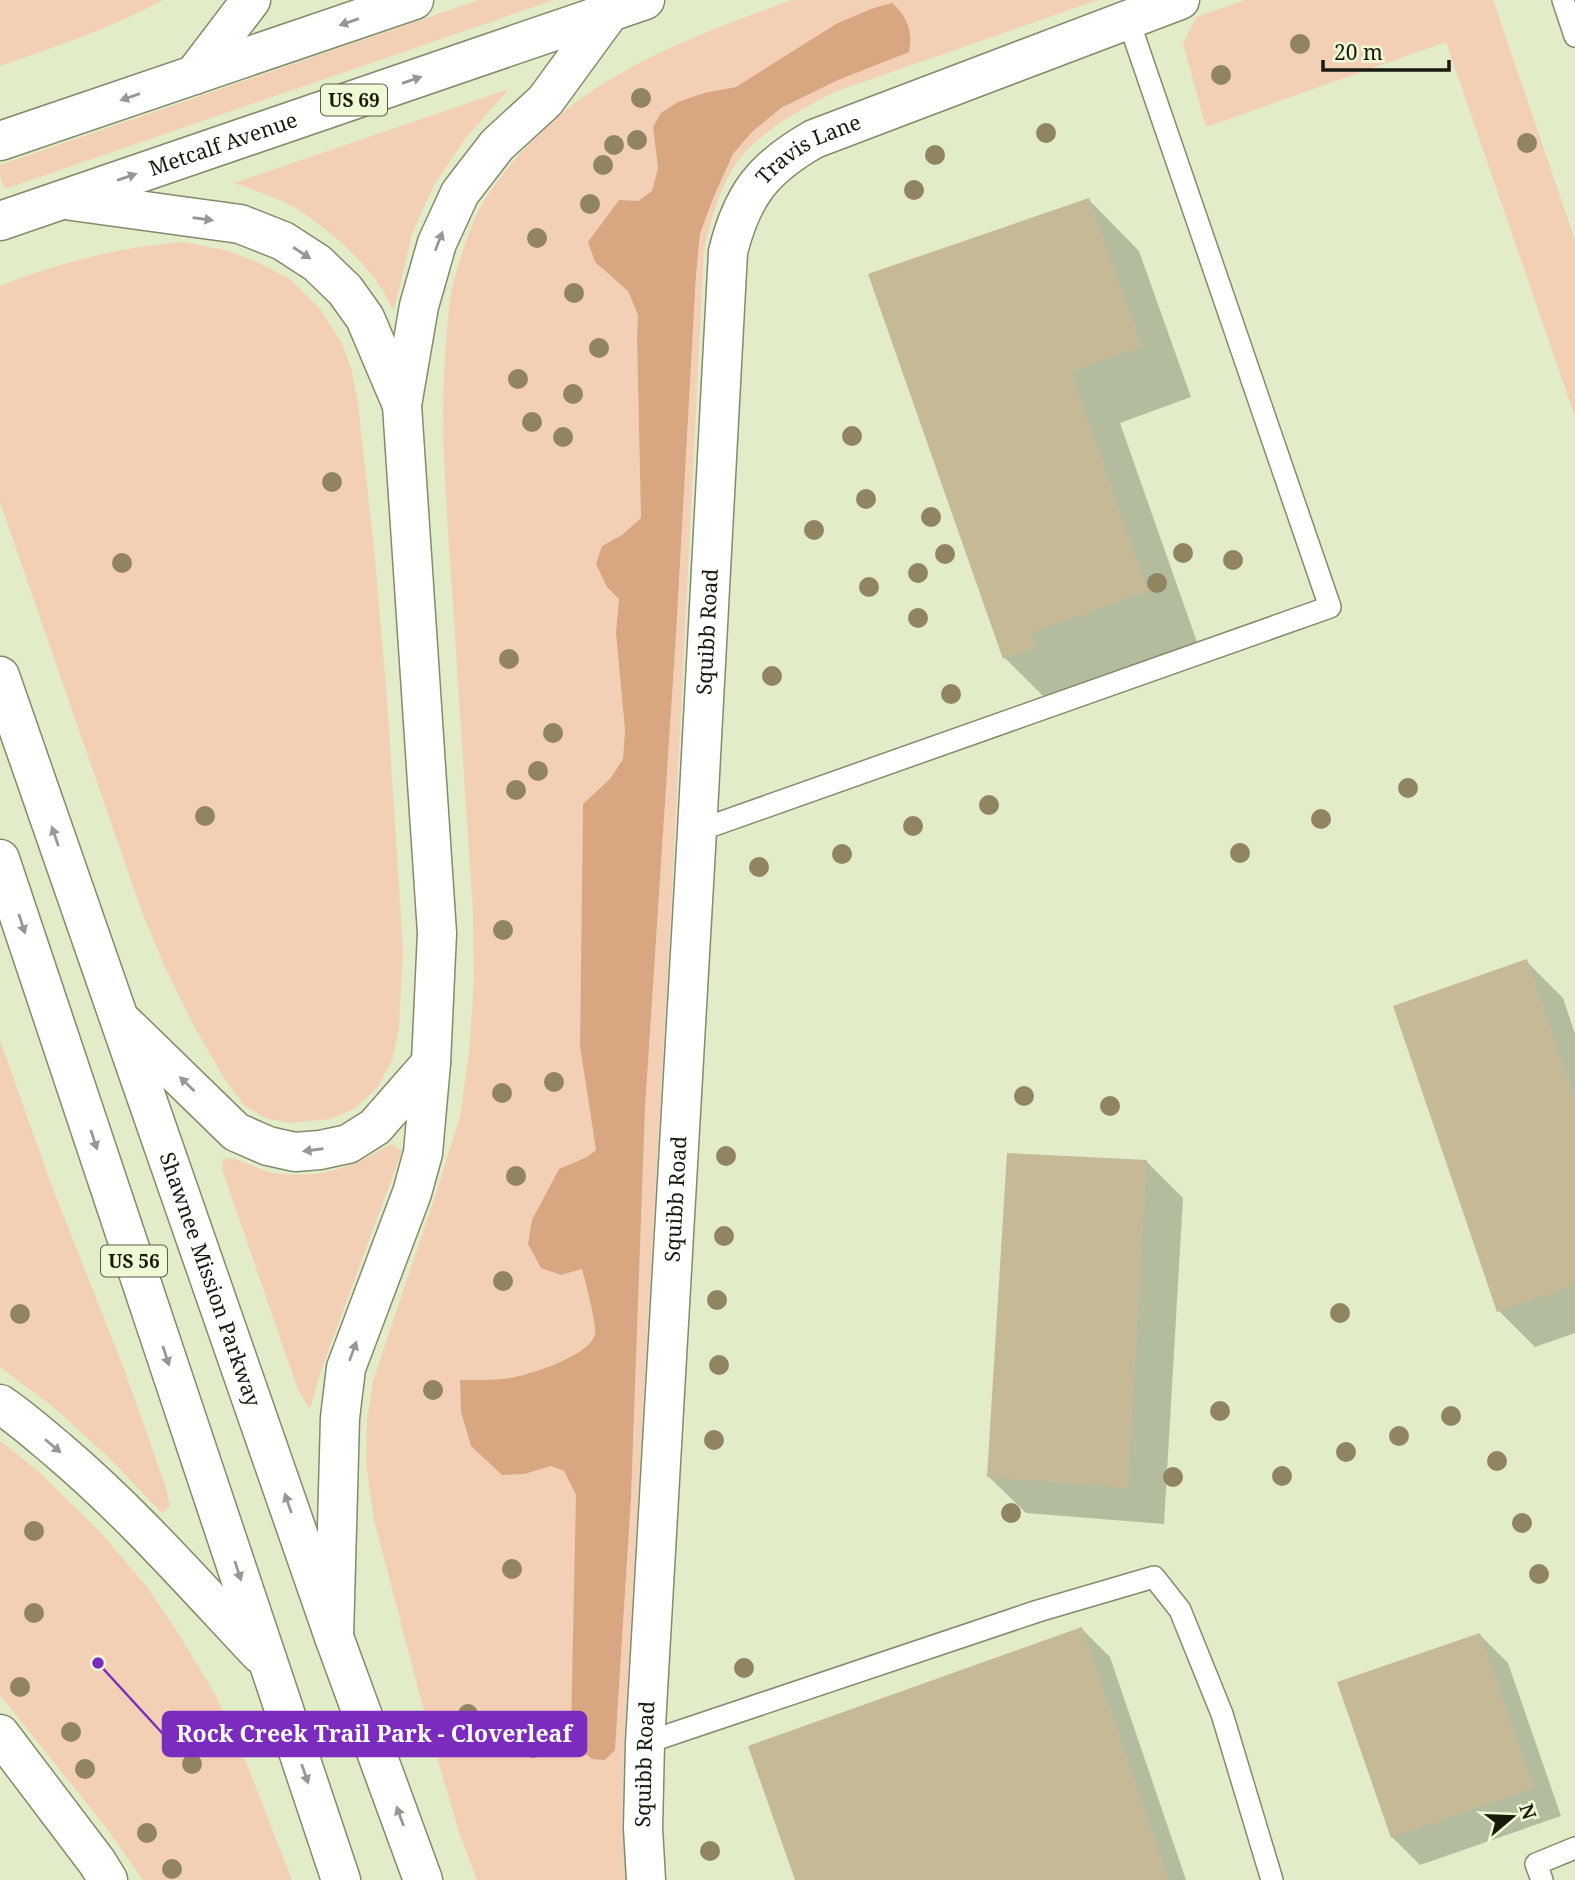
<svg xmlns="http://www.w3.org/2000/svg" width="1575" height="1880" font-family="'Noto Serif',serif">
	<style>
		.green { fill: #f3cfb5; fill-rule: evenodd }
		.forest { fill: #d8a681 }
		.shadow { fill: #0003 }
		.building { fill: #c6b997 }
		.lines { fill: none; stroke-linecap: round; stroke-linejoin: round }
		.service-casing { stroke: #828b6b; stroke-width: 24 }
		.minor-casing { stroke: #828b6b; stroke-width: 41 }
		.trunk-casing { stroke: #828b6b; stroke-width: 41 }
		.service { stroke: #fff; stroke-width: 21 }
		.minor { stroke: #fff; stroke-width: 38 }
		.trunk { stroke: #fff; stroke-width: 38 }
		.tree { fill: #918463 }
		.oneway { fill: #979892 }
		.labels { text-anchor: middle; stroke-width: 5; stroke-linejoin: round; paint-order: stroke }
		.shield { fill: #eff9d5; stroke: #585d49; stroke-width: 2 }
		.shield-label { font-size: 19px; font-weight: bold; fill: #171a0d }
		.street-label { font-size: 21px; fill: #171a0d; stroke: #eff9d5 }
		.leader { fill: none; stroke: #7b2cbf; stroke-width: 2.5 }
		.callout-dot { fill: #7b2cbf; stroke: #eff9d5; stroke-width: 2.5 }
		.callout { fill: #7b2cbf; stroke: #7b2cbf; stroke-width: 2.5 }
		.callout-label { font-size: 23px; text-anchor: middle; font-weight: bold; fill: #fff }
	</style>
	<rect width="100%" height="100%" fill="#e2ecc8"/>
	<g class="green">
		<path d="M 0,0 L 163,0 C 111,28 55,47 0,66 Z"/>
		<path d="M 479,0 L 554,0 L 5,189 L 0,176 L 0,165 Z"/>
		<path d="M 792,0 L 1098,0 L 834,92 C 798,111 754,134 732,170 C 720,191 711,217 706,240 C 703,256 703,273 702,289 L 670,931 L 624,1746 L 622,1828 L 627,1880 L 477,1880 L 459,1832 L 429,1730 L 374,1520 L 366,1463 L 367,1420 L 373,1381 L 438,1187 L 460,1117 L 469,1053 L 474,980 L 473,913 C 465,796 458,679 450,561 C 445,488 440,415 446,342 C 448,321 449,297 455,276 C 460,258 469,231 477,214 C 487,194 503,173 518,156 C 589,73 693,36 792,0 ZM 836,24 L 838,80 L 781,108 L 752,132 L 733,154 L 714,196 L 700,234 L 696,275 L 676,635 L 645,1108 L 631,1498 L 615,1750 L 592,1759 L 574,1745 L 571,1728 L 577,1496 L 564,1471 L 551,1466 L 502,1475 L 471,1446 L 461,1412 L 460,1381 C 476,1379 494,1380 510,1378 C 529,1375 591,1354 595,1334 C 597,1325 585,1280 582,1269 L 561,1275 L 559,1169 L 587,1157 L 596,1150 L 580,1046 L 583,805 L 610,779 L 623,759 L 625,730 L 616,633 L 619,599 L 607,587 L 602,546 L 622,535 L 641,518 L 637,337 L 638,315 L 628,291 L 595,262 L 638,201 L 652,191 L 658,168 L 653,127 L 704,93 L 736,87 Z"/>
		<path d="M 1245,0 L 1493,0 L 1575,240 L 1575,417 L 1446,42 L 1206,127 L 1183,43 L 1197,17 Z"/>
		<path d="M 509,89 L 465,139 L 433,187 L 412,234 L 394,310 C 386,298 380,283 370,273 C 349,248 323,225 295,208 C 276,197 254,190 234,183 Z"/>
		<path d="M 183,242 L 225,250 L 257,262 L 290,279 L 320,309 L 342,343 L 352,371 L 358,404 L 374,548 L 387,699 L 403,950 L 399,1028 L 392,1061 L 376,1089 L 355,1108 L 331,1119 L 289,1123 L 265,1118 L 244,1105 L 224,1078 L 195,1028 L 164,965 L 142,912 L 0,502 L 0,286 C 58,263 120,247 183,242 Z"/>
		<path d="M 0,1040 L 51,1184 L 124,1369 L 166,1488 L 170,1506 L 162,1513 L 110,1459 L 57,1410 L 0,1367 Z"/>
		<path d="M 392,1144 L 402,1151 L 319,1376 L 310,1409 L 298,1390 L 222,1169 L 223,1159 C 238,1156 254,1168 270,1172 C 296,1178 328,1174 352,1164 C 366,1159 379,1150 392,1144 Z"/>
		<path d="M 0,1441 L 38,1471 L 102,1534 L 147,1587 L 178,1633 L 215,1694 L 249,1770 L 292,1880 L 143,1880 L 108,1830 L 0,1695 Z"/>
	</g>
	<path class="forest" d="M 892,3 C 907,16 913,31 909,52 L 838,80 L 781,108 L 752,132 L 733,154 L 714,196 L 700,234 L 696,275 L 676,635 L 645,1108 L 631,1498 L 615,1750 L 605,1760 L 592,1759 L 574,1745 L 571,1728 L 576,1495 L 564,1471 L 551,1466 L 524,1474 L 502,1475 L 471,1446 L 461,1412 L 460,1380 C 477,1380 494,1380 510,1378 C 529,1375 591,1355 595,1334 C 597,1326 585,1280 582,1269 L 561,1275 L 541,1268 L 528,1244 L 532,1220 L 559,1169 L 587,1157 L 596,1150 L 580,1046 L 583,804 L 610,779 L 623,759 L 625,730 L 616,633 L 619,599 L 607,587 L 596,564 L 602,546 L 622,535 L 641,518 L 637,337 L 638,315 L 628,291 L 595,262 L 588,242 L 619,200 L 638,201 L 652,191 L 658,168 L 653,127 L 661,113 L 678,102 L 704,93 L 736,87 L 836,24 L 871,9 Z"/>
	<g class="shadow">
		<path d="M 1089,200 L 1139,251 L 1191,397 L 1120,423 L 1197,642 L 1081,684 L 1086,698 L 1055,708 L 1005,658 Z"/>
		<path d="M 1526,961 L 1563,998 L 1575,1034 L 1575,1333 L 1535,1347 L 1499,1311 Z"/>
		<path d="M 1147,1162 L 1183,1198 L 1164,1524 L 1026,1513 L 989,1477 Z"/>
		<path d="M 1082,1629 L 1110,1657 L 1186,1880 L 797,1880 Z"/>
		<path d="M 1480,1635 L 1508,1663 L 1561,1816 L 1420,1865 L 1392,1837 Z"/>
	</g>
	<g class="building">
		<path d="M 1089,198 L 1142,346 L 1071,372 L 1148,591 L 1031,633 L 1036,648 L 1003,659 L 868,274 Z"/>
		<path d="M 1527,959 L 1575,1099 L 1575,1285 L 1497,1312 L 1393,1006 Z"/>
		<path d="M 1007,1153 L 1147,1160 L 1128,1488 L 987,1477 Z"/>
		<path d="M 1082,1627 L 1169,1880 L 795,1880 L 748,1746 Z"/>
		<path d="M 1480,1633 L 1534,1788 L 1391,1838 L 1337,1682 Z"/>
	</g>
	<g class="lines">
		<g class="service-casing">
			<g id="service">
				<path d="M 1563,0 L 1575,36"/>
				<path d="M 697,831 L 1330,607 L 1128,19"/>
				<path d="M 645,1743 L 1038,1611 L 1154,1577 L 1180,1610 L 1222,1714 L 1272,1880"/>
				<path d="M 1542,1880 L 1536,1864 L 1575,1848"/>
			</g>
		</g>
		<g class="minor-casing">
			<g id="minor">
				<path d="M 0,1734 L 97,1862 L 108,1880"/>
				<path id="s1" d="M 646,1880 L 643,1828 L 645,1743 L 697,831 L 728,252 C 742,195 763,168 814,139 L 1180,0"/>
			</g>
		</g>
		<g class="trunk-casing">
			<g id="trunk">
				<path d="M 194,75 L 251,0"/>
				<path d="M 0,141 L 414,0"/>
				<path d="M 72,201 L 240,224 L 283,241 L 317,263 L 345,290 L 365,318 L 402,405"/>
				<path id="s2" d="M 0,221 L 645,0"/>
				<path id="s3" d="M 0,676 L 334,1637 L 423,1880"/>
				<path d="M 0,859 L 341,1880"/>
				<path d="M 124,1023 L 236,1132 L 268,1146 L 295,1152 L 320,1150 L 348,1144 L 375,1127 L 431,1063"/>
				<path d="M 0,1404 C 21,1418 40,1435 59,1451 C 132,1513 195,1585 260,1654"/>
				<path d="M 334,1637 L 340,1418 L 346,1368 L 412,1193 L 423,1153 L 431,1063 L 437,933 L 402,405 L 419,306 L 437,243 L 460,193 L 497,145 L 545,101 L 610,12"/>
			</g>
		</g>
		<use href="#service" class="service"/>
		<use href="#minor" class="minor"/>
		<use href="#trunk" class="trunk"/>
	</g>
	<g class="tree">
		<circle cx="1300" cy="44" r="10"/>
		<circle cx="1221" cy="75" r="10"/>
		<circle cx="641" cy="98" r="10"/>
		<circle cx="1046" cy="133" r="10"/>
		<circle cx="637" cy="140" r="10"/>
		<circle cx="1527" cy="143" r="10"/>
		<circle cx="614" cy="145" r="10"/>
		<circle cx="935" cy="155" r="10"/>
		<circle cx="603" cy="165" r="10"/>
		<circle cx="914" cy="190" r="10"/>
		<circle cx="590" cy="204" r="10"/>
		<circle cx="537" cy="238" r="10"/>
		<circle cx="574" cy="293" r="10"/>
		<circle cx="599" cy="348" r="10"/>
		<circle cx="518" cy="379" r="10"/>
		<circle cx="573" cy="394" r="10"/>
		<circle cx="532" cy="422" r="10"/>
		<circle cx="852" cy="436" r="10"/>
		<circle cx="563" cy="437" r="10"/>
		<circle cx="332" cy="482" r="10"/>
		<circle cx="866" cy="499" r="10"/>
		<circle cx="931" cy="517" r="10"/>
		<circle cx="814" cy="530" r="10"/>
		<circle cx="1183" cy="553" r="10"/>
		<circle cx="945" cy="554" r="10"/>
		<circle cx="1233" cy="560" r="10"/>
		<circle cx="122" cy="563" r="10"/>
		<circle cx="918" cy="573" r="10"/>
		<circle cx="1157" cy="583" r="10"/>
		<circle cx="869" cy="587" r="10"/>
		<circle cx="918" cy="618" r="10"/>
		<circle cx="509" cy="659" r="10"/>
		<circle cx="772" cy="676" r="10"/>
		<circle cx="951" cy="694" r="10"/>
		<circle cx="553" cy="733" r="10"/>
		<circle cx="538" cy="771" r="10"/>
		<circle cx="1408" cy="788" r="10"/>
		<circle cx="516" cy="790" r="10"/>
		<circle cx="989" cy="805" r="10"/>
		<circle cx="205" cy="816" r="10"/>
		<circle cx="1321" cy="819" r="10"/>
		<circle cx="913" cy="826" r="10"/>
		<circle cx="1240" cy="853" r="10"/>
		<circle cx="842" cy="854" r="10"/>
		<circle cx="759" cy="867" r="10"/>
		<circle cx="503" cy="930" r="10"/>
		<circle cx="554" cy="1082" r="10"/>
		<circle cx="502" cy="1093" r="10"/>
		<circle cx="1024" cy="1096" r="10"/>
		<circle cx="1110" cy="1106" r="10"/>
		<circle cx="726" cy="1156" r="10"/>
		<circle cx="516" cy="1176" r="10"/>
		<circle cx="724" cy="1236" r="10"/>
		<circle cx="503" cy="1281" r="10"/>
		<circle cx="717" cy="1300" r="10"/>
		<circle cx="1340" cy="1313" r="10"/>
		<circle cx="20" cy="1314" r="10"/>
		<circle cx="719" cy="1365" r="10"/>
		<circle cx="433" cy="1390" r="10"/>
		<circle cx="1220" cy="1411" r="10"/>
		<circle cx="1451" cy="1416" r="10"/>
		<circle cx="1399" cy="1436" r="10"/>
		<circle cx="714" cy="1440" r="10"/>
		<circle cx="1346" cy="1452" r="10"/>
		<circle cx="1497" cy="1461" r="10"/>
		<circle cx="1282" cy="1476" r="10"/>
		<circle cx="1173" cy="1477" r="10"/>
		<circle cx="1011" cy="1513" r="10"/>
		<circle cx="1522" cy="1523" r="10"/>
		<circle cx="34" cy="1531" r="10"/>
		<circle cx="512" cy="1569" r="10"/>
		<circle cx="1539" cy="1574" r="10"/>
		<circle cx="34" cy="1613" r="10"/>
		<circle cx="744" cy="1668" r="10"/>
		<circle cx="20" cy="1687" r="10"/>
		<circle cx="468" cy="1714" r="10"/>
		<circle cx="71" cy="1732" r="10"/>
		<circle cx="533" cy="1748" r="10"/>
		<circle cx="192" cy="1764" r="10"/>
		<circle cx="85" cy="1769" r="10"/>
		<circle cx="147" cy="1833" r="10"/>
		<circle cx="710" cy="1851" r="10"/>
		<circle cx="172" cy="1869" r="10"/>
	</g>
	<defs><path id="oneway-solid" d="M-6-.8H1V-3.2L6.5 0L1 3.2V.8H-6Z" transform="scale(1.75)"/></defs>
	<g class="oneway">
		<use href="#oneway-solid" transform="translate(349 22) rotate(161)"/>
		<use href="#oneway-solid" transform="translate(412 80) rotate(-19)"/>
		<use href="#oneway-solid" transform="translate(130 97) rotate(161)"/>
		<use href="#oneway-solid" transform="translate(127 177) rotate(-19)"/>
		<use href="#oneway-solid" transform="translate(203 219) rotate(8)"/>
		<use href="#oneway-solid" transform="translate(439 241) rotate(-69)"/>
		<use href="#oneway-solid" transform="translate(302 253) rotate(33)"/>
		<use href="#oneway-solid" transform="translate(55 836) rotate(-109)"/>
		<use href="#oneway-solid" transform="translate(22 924) rotate(72)"/>
		<use href="#oneway-solid" transform="translate(187 1084) rotate(-136)"/>
		<use href="#oneway-solid" transform="translate(94 1140) rotate(72)"/>
		<use href="#oneway-solid" transform="translate(313 1150) rotate(172)"/>
		<use href="#oneway-solid" transform="translate(353 1351) rotate(-70)"/>
		<use href="#oneway-solid" transform="translate(166 1356) rotate(72)"/>
		<use href="#oneway-solid" transform="translate(53 1446) rotate(40)"/>
		<use href="#oneway-solid" transform="translate(288 1503) rotate(-109)"/>
		<use href="#oneway-solid" transform="translate(238 1571) rotate(72)"/>
		<use href="#oneway-solid" transform="translate(305 1774) rotate(71)"/>
		<use href="#oneway-solid" transform="translate(400 1816) rotate(-110)"/>
	</g>
	<g class="labels">
		<g class="shield">
			<rect x="321" y="84.5" width="66" height="31" rx="5"/>
			<rect x="101" y="1245.5" width="66" height="31" rx="5"/>
		</g>
		<g class="shield-label">
			<text x="354" y="107">US 69</text>
			<text x="134" y="1268">US 56</text>
		</g>
		<g class="street-label">
			<text dy="7" stroke="none"><textPath href="#s2" startOffset="236">Metcalf Avenue</textPath></text>
			<text dy="7" stroke="none"><textPath href="#s1" startOffset="1768">Travis Lane</textPath></text>
			<text dy="7" stroke="none"><textPath href="#s1" startOffset="1250">Squibb Road</textPath></text>
			<text dy="7" stroke="none"><textPath href="#s1" startOffset="682">Squibb Road</textPath></text>
			<text dy="7" stroke="none"><textPath href="#s3" startOffset="639">Shawnee Mission Parkway</textPath></text>
			<text dy="7" stroke="none"><textPath href="#s1" startOffset="116">Squibb Road</textPath></text>
		</g>
	</g>
	<path class="leader" d="M98 1663L163 1734"/>
	<circle class="callout-dot" cx="98" cy="1663" r="7"/>
	<rect class="callout" x="163" y="1712" width="423" height="44" rx="7"/>
	<g class="callout-label">
		<text x="374" y="1742">Rock Creek Trail Park - Cloverleaf</text>
	</g>
	<g transform="translate(1512 1817) rotate(71)" stroke="#eff9d5" stroke-width="5" paint-order="stroke">
	<path d="M0-5L12 26L0 18L-12 26Z" fill="#171a0d"/>
	<text y="-10" font-size="19" font-weight="bold" text-anchor="middle" fill="#171a0d">N</text>
	</g>
	<path d="M1323 60v10h126v-10" fill="none" stroke="#171a0d" stroke-width="3.5"/>
	<text x="1334" y="60" font-size="21" fill="#171a0d" stroke="#eff9d5" stroke-width="5" paint-order="stroke">20 m</text>
</svg>
